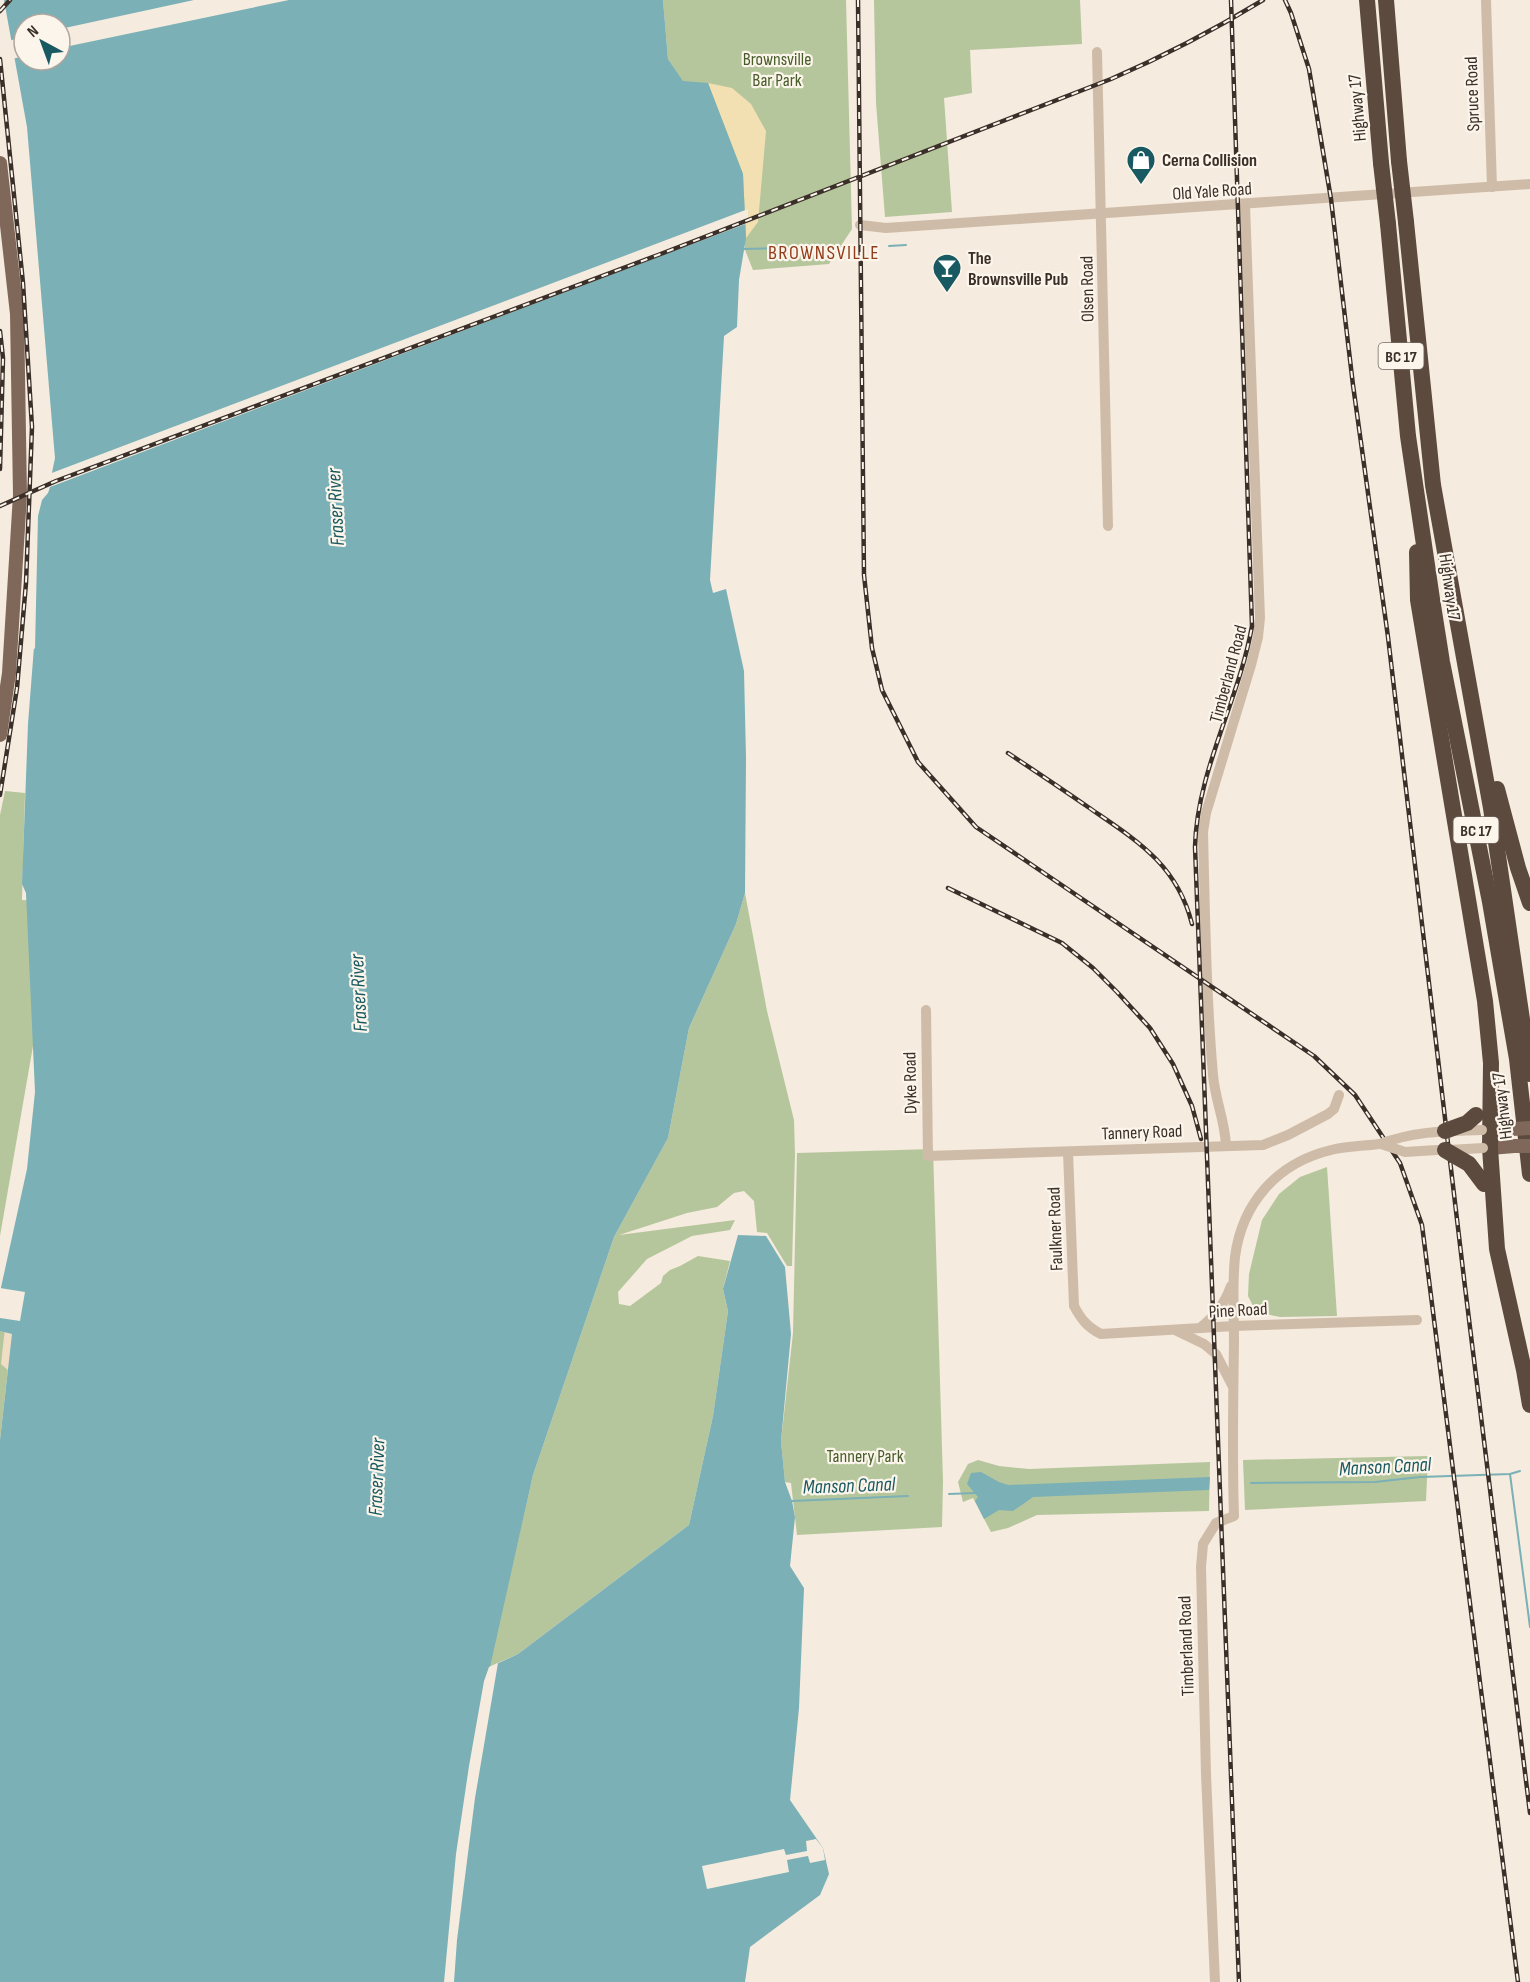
<svg xmlns="http://www.w3.org/2000/svg" width="1530" height="1982" font-family="'Sofia Sans Condensed',sans-serif">
	<style>
		.green { fill: #b6c69c }
		.sand { fill: #f3e0b2 }
		.plaza { fill: #efdec4 }
		.water { fill: #7ab0b6; fill-rule: evenodd }
		.pier { fill: #f5ebde }
		.lines { fill: none; stroke-linecap: round; stroke-linejoin: round }
		.stream { stroke: #7ab0b6; stroke-width: 2 }
		.minor { stroke: #cfbca8; stroke-width: 10 }
		.major { stroke: #7f6759; stroke-width: 14 }
		.highway { stroke: #5d4a3f; stroke-width: 16 }
		.rail-casing { stroke: #3b3029; stroke-width: 4.5 }
		.rail { stroke: #fcf5eb; stroke-width: 2; stroke-dasharray: 7; stroke-linecap: butt }
		.minor-bridge { stroke: #cfbca8; stroke-width: 10 }
		.major-bridge { stroke: #7f6759; stroke-width: 14 }
		.highway-bridge { stroke: #5d4a3f; stroke-width: 16 }
		.labels { text-anchor: middle; stroke-width: 4.5; stroke-linejoin: round; paint-order: stroke }
		.shield { fill: #fcf5eb; stroke: #756b63; stroke-width: 1.5 }
		.shield-label { font-size: 16px; font-weight: bold; fill: #3b3029 }
		.park-label { font-size: 18px; fill: #475d2a; stroke: #fcf5eb }
		.street-label { font-size: 18px; fill: #3b3029; stroke: #fcf5eb }
		.poi-label { font-size: 18px; font-weight: bold; fill: #3b3029; stroke: #fcf5eb; text-anchor: start }
		.neighbourhood-label { font-size: 20px; letter-spacing: 1.5px; fill: #933c19; stroke: #fcf5eb }
		.water-label { font-size: 20px; font-style: italic; fill: #195a62; stroke: #fcf5eb }
	</style>
	<rect width="100%" height="100%" fill="#f5ebde"/>
	<g class="green">
		<path d="M 663,0 L 846,0 L 852,229 L 829,264 L 753,270 L 745,250 L 743,174 L 668,59 Z"/>
		<path d="M 874,0 L 1080,0 L 1082,44 L 970,50 L 972,93 L 944,98 L 952,212 L 885,217 L 876,103 Z"/>
		<path d="M 5,791 L 25,793 L 22,900 L 58,902 L 0,1236 L 0,815 Z"/>
		<path d="M 745,893 L 767,1011 L 794,1120 L 795,1154 L 792,1266 L 787,1266 L 767,1233 L 757,1232 L 754,1201 L 744,1191 L 734,1193 L 717,1207 L 687,1213 L 619,1235 L 735,1220 L 730,1230 L 692,1236 L 647,1259 L 618,1292 L 619,1304 L 630,1306 L 661,1283 L 663,1276 L 670,1270 L 680,1266 L 698,1256 L 730,1261 L 723,1289 L 728,1311 L 713,1416 L 689,1525 L 518,1654 L 489,1667 L 533,1475 L 614,1237 L 668,1138 L 689,1028 L 736,924 Z"/>
		<path d="M 933,1149 L 943,1481 L 942,1527 L 797,1535 L 791,1483 L 785,1482 L 781,1441 L 793,1333 L 797,1153 Z"/>
		<path d="M 1327,1167 L 1337,1316 L 1280,1317 L 1256,1312 L 1248,1296 L 1249,1274 L 1262,1220 L 1279,1194 L 1300,1177 Z"/>
		<path d="M 0,1331 L 12,1333 L 0,1440 Z"/>
		<path d="M 1428,1456 L 1426,1501 L 1245,1510 L 1243,1460 Z"/>
		<path d="M 978,1460 L 999,1466 L 1029,1469 L 1210,1462 L 1209,1511 L 1037,1515 L 1008,1528 L 991,1532 L 973,1498 L 963,1502 L 958,1482 L 968,1464 Z"/>
	</g>
	<path class="sand" d="M 708,83 L 732,88 L 751,104 L 766,131 L 758,222 L 746,238 L 743,174 Z"/>
	<path class="plaza" d="M 5,1328 L 16,1330 L 9,1371 L 1,1364 Z"/>
	<g class="water">
		<path d="M 4,0 L 663,0 L 668,59 L 683,81 L 708,83 L 743,174 L 746,238 L 739,280 L 737,327 L 724,336 L 710,580 L 713,593 L 726,589 L 744,671 L 746,758 L 745,893 L 736,924 L 689,1028 L 668,1138 L 614,1237 L 533,1475 L 490,1667 L 518,1654 L 689,1525 L 713,1416 L 728,1311 L 723,1289 L 738,1235 L 766,1236 L 785,1267 L 791,1334 L 781,1441 L 785,1482 L 792,1501 L 795,1517 L 790,1566 L 804,1588 L 799,1708 L 790,1800 L 823,1848 L 829,1874 L 820,1895 L 750,1947 L 745,1982 L 0,1982 L 0,1440 L 12,1334 L 0,1331 L 0,1292 L 27,1169 L 35,1092 L 26,893 L 22,884 L 28,724 L 34,647 L 36,516 L 40,501 L 48,492 L 55,458 L 27,127 ZM 24,24 L 60,24 L 60,60 L 24,60 Z"/>
		<path d="M 981,1472 L 999,1482 L 1008,1485 L 1210,1477 L 1209,1490 L 1033,1497 L 1013,1511 L 999,1510 L 984,1519 L 975,1501 L 978,1497 L 967,1484 L 971,1473 Z"/>
	</g>
	<g class="pier">
		<path d="M 194,0 L 289,0 L 60,48 L 60,29 Z"/>
		<path d="M 24,37 L 24,56 L 12,59 L 8,41 Z"/>
		<path d="M 748,209 L 748,223 L 50,487 L 48,493 L 42,500 L 38,516 L 35,649 L 31,646 L 33,514 L 37,499 L 45,490 L 49,474 Z"/>
		<path d="M 0,1288 L 25,1292 L 20,1321 L 0,1318 Z"/>
		<path d="M 498,1663 L 475,1798 L 457,1940 L 454,1982 L 444,1982 L 456,1854 L 469,1766 L 484,1681 L 489,1667 Z"/>
		<path d="M 816,1839 L 823,1848 L 825,1860 L 810,1863 L 808,1856 L 787,1860 L 789,1872 L 707,1889 L 702,1866 L 784,1849 L 786,1855 L 807,1851 L 806,1841 Z"/>
	</g>
	<g class="lines">
		<g class="stream">
			<path d="M 889,246 L 906,245"/>
			<path d="M 742,249 L 847,247"/>
			<path d="M 1510,1474 L 1530,1627"/>
			<path d="M 1251,1483 L 1375,1482 L 1420,1477 L 1510,1474 L 1520,1471"/>
			<path d="M 949,1494 L 976,1493"/>
			<path d="M 792,1501 L 908,1496"/>
		</g>
		<g class="minor">
			<path d="M 1486,0 L 1492,187"/>
			<path d="M 1097,52 L 1108,526"/>
			<path d="M 860,225 L 886,228 L 1530,184"/>
			<path d="M 926,1010 L 928,1156 L 1263,1145 L 1288,1135 L 1328,1114 L 1334,1109 L 1339,1095"/>
			<path d="M 1226,1146 C 1225,1120 1215,1100 1213,1075 C 1206,994 1205,913 1203,832 L 1206,813 L 1251,665 L 1258,637 L 1260,618 L 1245,205"/>
			<path d="M 1068,1152 L 1074,1306 C 1081,1319 1087,1327 1101,1334 L 1234,1326 L 1417,1320"/>
			<path d="M 1200,1328 C 1215,1316 1224,1305 1231,1286"/>
			<path d="M 1177,1331 L 1204,1344 L 1216,1354 L 1232,1385"/>
			<path d="M 1215,1982 L 1206,1774 L 1201,1567 L 1203,1544 L 1216,1523 L 1234,1516 C 1232,1459 1233,1401 1234,1344 C 1234,1315 1232,1286 1235,1257 C 1242,1203 1277,1163 1331,1150 C 1347,1146 1364,1146 1380,1144"/>
		</g>
		<g class="major">
			<path d="M 0,163 L 17,314 L 20,495 L 9,673 L 0,735"/>
			<path d="M 1490,1148 L 1514,1146"/>
		</g>
		<g class="highway">
			<path d="M 1367,0 L 1381,163"/>
			<path d="M 1386,0 L 1399,161"/>
			<path d="M 1406,222 L 1433,485 L 1491,808 L 1530,1074"/>
			<path d="M 1388,224 L 1408,436 L 1432,599 L 1442,662 L 1490,902 L 1517,1059 L 1530,1174"/>
			<path d="M 1417,552 L 1418,600 L 1485,1001 L 1491,1063 L 1490,1148 L 1497,1249 L 1524,1370 L 1530,1405"/>
			<path d="M 1497,789 L 1518,868 L 1530,903"/>
		</g>
		<g class="rail-casing">
			<g id="rail">
				<path d="M 858,0 L 864,575 L 872,648 L 882,690 L 918,762 L 976,827 L 1314,1056 L 1355,1095 L 1400,1163 L 1422,1225 L 1518,1982"/>
				<path d="M 1231,0 L 1252,626 C 1239,701 1197,770 1195,847 L 1239,1982"/>
				<path d="M 1285,0 L 1291,13 L 1309,69 L 1331,199 L 1353,385 L 1388,637 L 1465,1287 L 1530,1813"/>
				<path d="M 0,11 L 10,0"/>
				<path d="M 0,59 L 23,283 L 32,427 L 26,583 L 17,688 L 0,795"/>
				<path d="M 0,331 L 3,358 L 0,469"/>
				<path d="M 0,506 L 56,481 L 658,255 L 1111,79 C 1164,56 1214,30 1263,0"/>
				<path d="M 1008,753 C 1035,771 1062,789 1088,807 C 1136,840 1177,864 1192,924"/>
				<path d="M 948,888 L 1062,943 L 1093,968 L 1117,992 L 1150,1028 L 1173,1064 L 1192,1106 L 1201,1139"/>
			</g>
		</g>
		<use href="#rail" class="rail"/>
		<g class="minor-bridge">
			<path d="M 1380,1144 C 1414,1131 1446,1131 1482,1130"/>
			<path d="M 1381,1144 L 1405,1152 L 1437,1150"/>
			<path d="M 1449,1150 L 1483,1148"/>
		</g>
		<g class="major-bridge">
			<path d="M 1512,1129 L 1530,1128"/>
			<path d="M 1514,1146 L 1530,1146"/>
		</g>
		<g class="highway-bridge">
			<path d="M 1399,161 L 1406,222"/>
			<path d="M 1381,163 L 1388,224"/>
			<path d="M 1445,1131 L 1467,1123 L 1476,1115"/>
			<path d="M 1445,1150 L 1469,1164 L 1484,1184"/>
		</g>
	</g>
	<defs>
		<g id="shop-pin" transform="scale(1.5)"><path d="M0 17L-7.5 6A9.5 9.5 0 1 1 7.5 6Z" fill="#195a62" stroke="#fcf5eb"/><path d="M-5-2.5h2.3a2.7 3.5 0 0 1 5.4 0H5L5.5 6h-11ZM-1.5-2.5h3a1.5 2.3 0 0 0-3 0Z" fill="#fff"/></g>
		<g id="bar-pin" transform="scale(1.5)"><path d="M0 17L-7.5 6A9.5 9.5 0 1 1 7.5 6Z" fill="#195a62" stroke="#fcf5eb"/><path d="M-6-5H6L.8 .8V4.5H3.5V6h-7V4.5H-.8V.8Z" fill="#fff"/></g>
	</defs>
	<g fill-rule="evenodd">
		<use href="#shop-pin" x="1141" y="160"/>
		<use href="#bar-pin" x="947" y="268"/>
	</g>
	<g class="labels">
		<g class="shield">
			<rect x="1378.5" y="343" width="45" height="26" rx="4.5"/>
			<rect x="1453.5" y="817" width="45" height="26" rx="4.5"/>
		</g>
		<g class="shield-label">
			<text x="1401" y="362">BC 17</text>
			<text x="1476" y="836">BC 17</text>
		</g>
		<g class="park-label">
			<text x="777" y="65">Brownsville<tspan x="777" dy="21">Bar Park</tspan></text>
			<text x="865" y="1462">Tannery Park</text>
		</g>
		<g class="street-label">
			<text transform="translate(1472 94) rotate(-92)" y="6">Spruce Road</text>
			<text transform="translate(1357 108) rotate(-95)" y="6">Highway 17</text>
			<text transform="translate(1212 191) rotate(-4)" y="6">Old Yale Road</text>
			<text transform="translate(1087 289) rotate(-91)" y="6">Olsen Road</text>
			<text transform="translate(1450 587) rotate(82)" y="6">Highway 17</text>
			<text transform="translate(1228 674) rotate(-75)" y="6">Timberland Road</text>
			<text transform="translate(910 1083) rotate(-91)" y="6">Dyke Road</text>
			<text transform="translate(1502 1106) rotate(-97)" y="6">Highway 17</text>
			<text transform="translate(1142 1132) rotate(-2)" y="6">Tannery Road</text>
			<text transform="translate(1055 1229) rotate(-92)" y="6">Faulkner Road</text>
			<text transform="translate(1238 1310) rotate(-3)" y="6">Pine Road</text>
			<text transform="translate(1186 1646) rotate(-92)" y="6">Timberland Road</text>
		</g>
		<g class="poi-label">
			<text x="1162" y="166">Cerna Collision</text>
			<text x="968" y="264">The<tspan x="968" dy="21">Brownsville Pub</tspan></text>
		</g>
		<g class="neighbourhood-label">
			<text x="824" y="259">BROWNSVILLE</text>
		</g>
		<g class="water-label">
			<text transform="translate(335 507) rotate(-93)" y="7">Fraser River</text>
			<text transform="translate(358 993) rotate(-93)" y="7">Fraser River</text>
			<text transform="translate(1385 1466) rotate(-3)" y="7">Manson Canal</text>
			<text transform="translate(376 1477) rotate(-88)" y="7">Fraser River</text>
			<text transform="translate(849 1485) rotate(-2)" y="7">Manson Canal</text>
		</g>
	</g>
	<g transform="translate(42 42) rotate(319)"><circle r="28" fill="#fcf5eb" stroke="#afa69d" stroke-width="1.5"/>
	<path d="M0-4.5L10 22L0 15L-10 22Z" fill="#195a62"/>
	<text y="-9" font-size="16" font-weight="bold" text-anchor="middle" fill="#3b3029">N</text>
	</g>
</svg>
